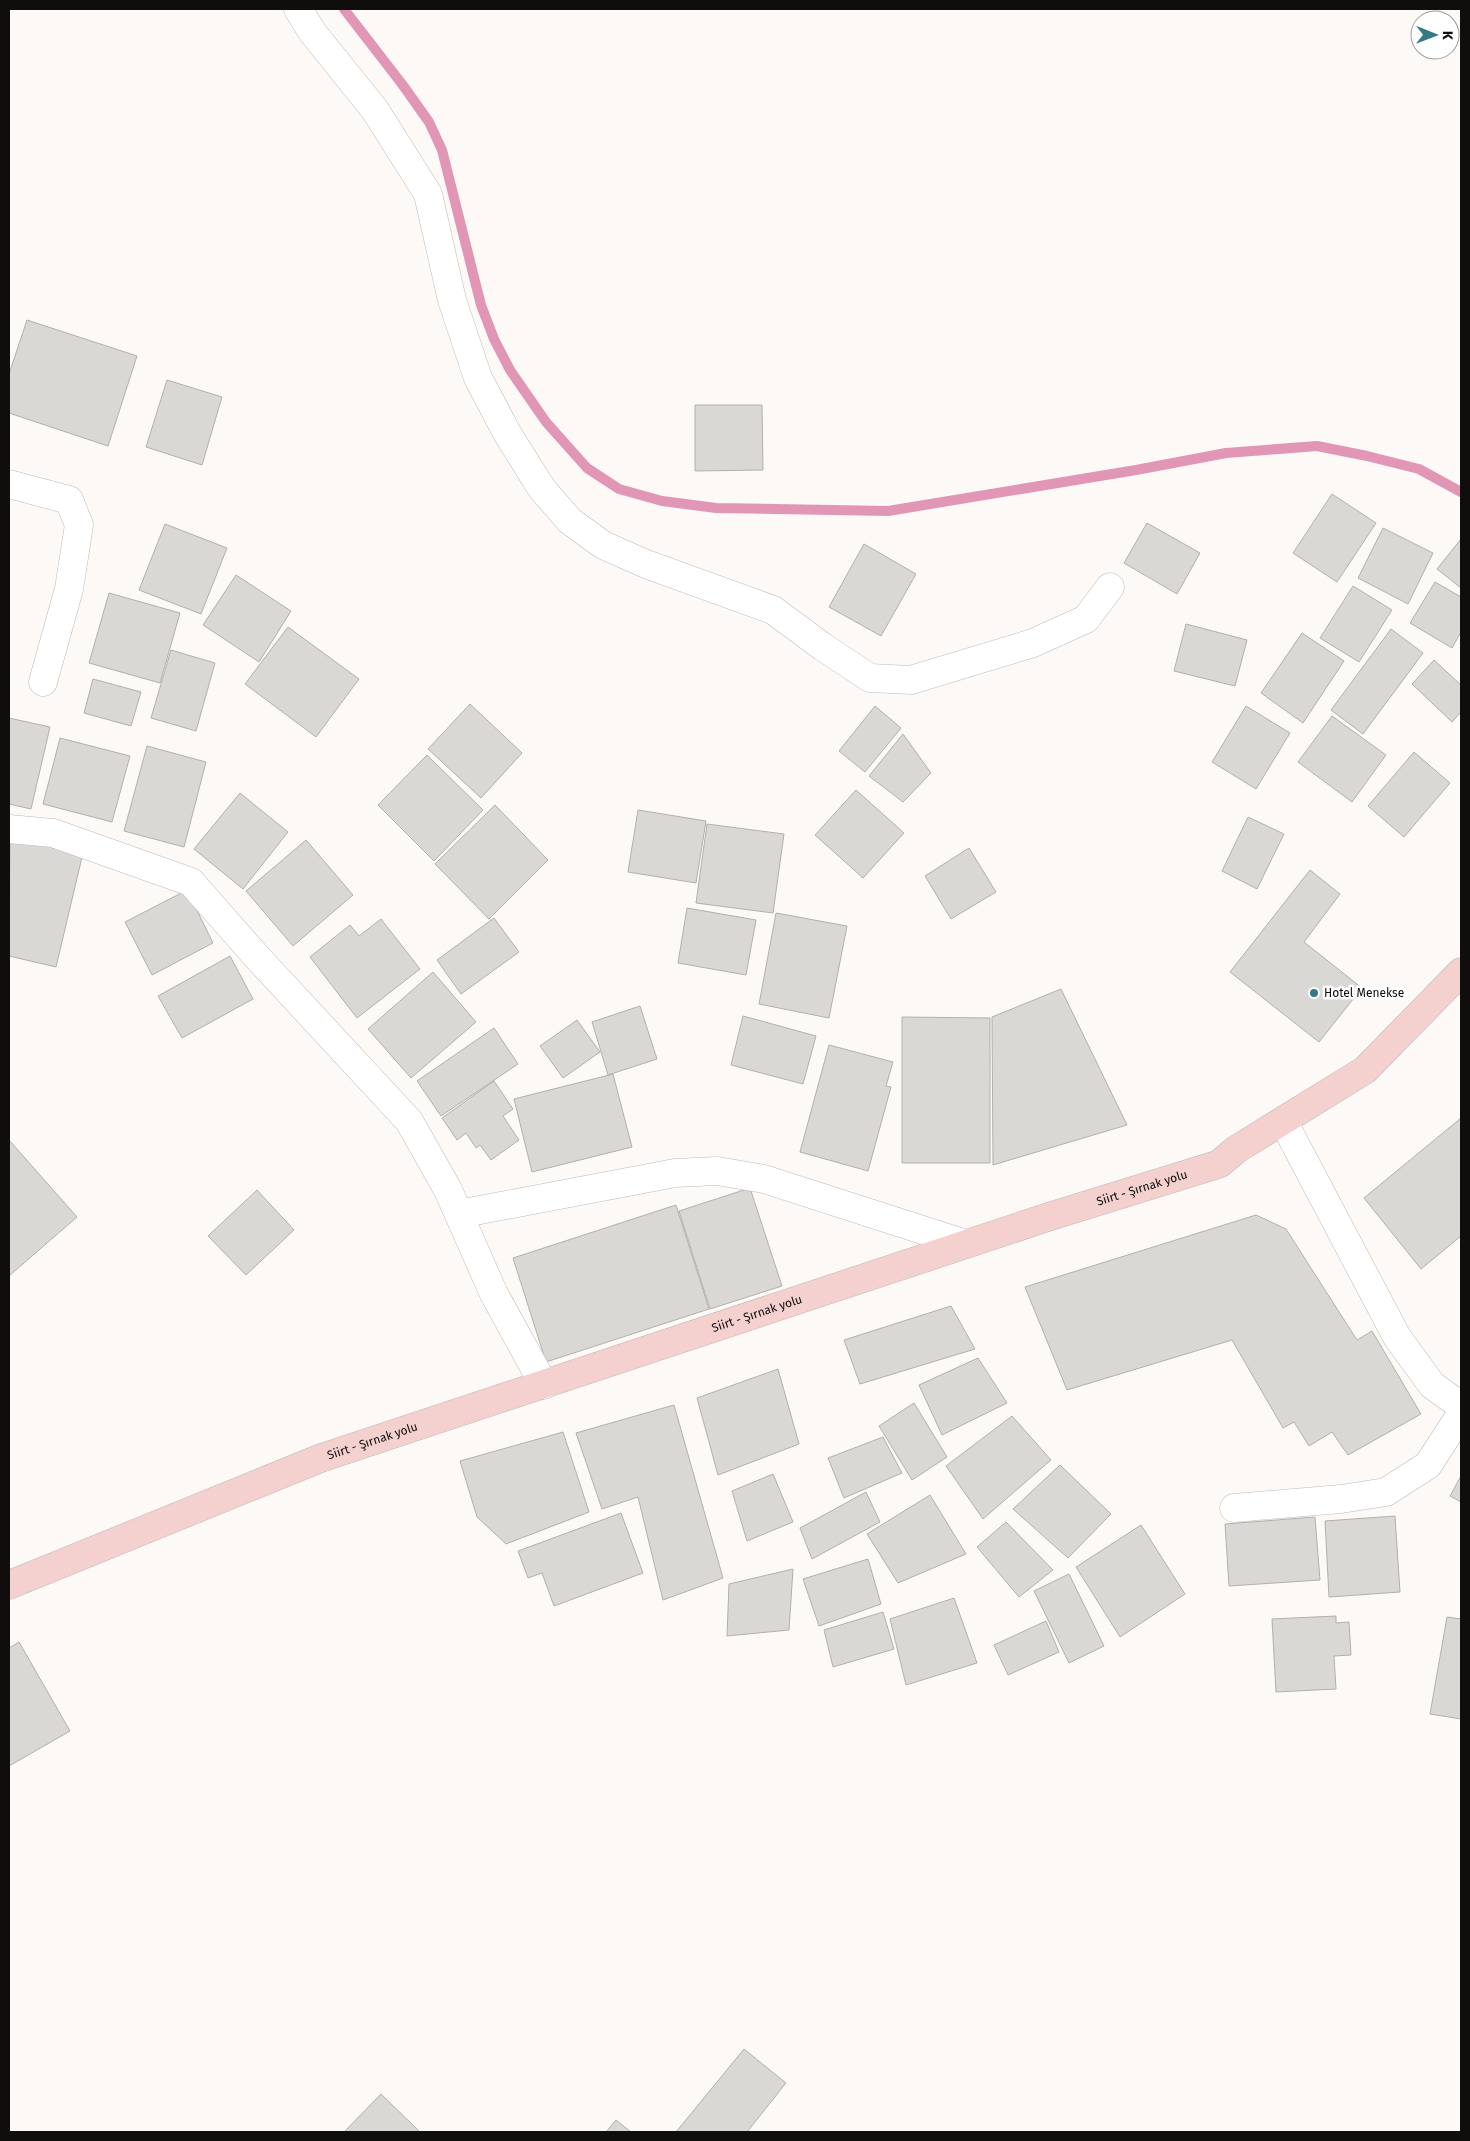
<svg xmlns="http://www.w3.org/2000/svg" width="1470" height="2141" font-family="'Fira Sans',sans-serif">
	<style>
		.lines { fill: none; stroke-linecap: round; stroke-linejoin: round }
		.stream { stroke: #e196b6; stroke-width: 10 }
		.building { fill: #dad8d5; stroke: #b2b0ad }
		.street-casing { stroke: #bebab7; stroke-width: 29 }
		.secondary-casing { stroke: #bebab7; stroke-width: 29 }
		.street { stroke: #fff; stroke-width: 28 }
		.secondary { stroke: #f4d0cf; stroke-width: 28 }
		.poi-dot { fill: #337a84; stroke: #fff; stroke-width: 2 }
		.labels { text-anchor: middle; stroke-width: 5; stroke-linejoin: round; paint-order: stroke }
		.poi-label { font-size: 12px; fill: #0f0e0d; stroke: #fff; text-anchor: start }
		.street-label { font-size: 12px; fill: #0f0e0d; stroke: #fff }
	</style>
	<rect width="100%" height="100%" fill="#fdf9f7"/>
	<g class="lines">
		<path class="stream" d="M 344,9 L 402,84 L 429,122 L 442,150 L 481,305 L 494,339 L 510,370 L 546,422 L 587,468 L 619,489 L 662,501 L 716,508 L 888,511 L 1136,470 L 1226,453 L 1317,446 L 1367,456 L 1419,469 L 1461,492"/>
	</g>
	<g class="building">
		<path d="M 27,320 L 137,356 L 108,446 L 9,413 L 9,374 Z"/>
		<path d="M 167,380 L 222,397 L 202,465 L 146,447 Z"/>
		<path d="M 695,405 L 762,405 L 763,470 L 695,471 Z"/>
		<path d="M 1332,494 L 1376,523 L 1337,582 L 1293,553 Z"/>
		<path d="M 1147,523 L 1200,553 L 1177,594 L 1124,563 Z"/>
		<path d="M 165,524 L 227,548 L 201,614 L 139,590 Z"/>
		<path d="M 1383,528 L 1433,553 L 1408,604 L 1358,578 Z"/>
		<path d="M 1461,539 L 1461,588 L 1437,569 Z"/>
		<path d="M 864,544 L 916,574 L 881,636 L 829,607 Z"/>
		<path d="M 236,575 L 291,611 L 259,662 L 203,625 Z"/>
		<path d="M 1435,582 L 1461,597 L 1461,632 L 1452,648 L 1410,623 Z"/>
		<path d="M 1353,586 L 1392,610 L 1359,662 L 1320,638 Z"/>
		<path d="M 109,593 L 180,613 L 160,683 L 89,663 Z"/>
		<path d="M 1186,624 L 1247,640 L 1235,686 L 1174,671 Z"/>
		<path d="M 288,627 L 359,679 L 316,737 L 245,684 Z"/>
		<path d="M 1391,629 L 1423,653 L 1363,734 L 1331,710 Z"/>
		<path d="M 1302,633 L 1344,661 L 1303,723 L 1261,693 Z"/>
		<path d="M 171,650 L 215,663 L 196,731 L 151,718 Z"/>
		<path d="M 1434,660 L 1461,685 L 1461,712 L 1452,722 L 1412,684 Z"/>
		<path d="M 93,679 L 141,692 L 131,726 L 84,713 Z"/>
		<path d="M 470,704 L 522,753 L 481,798 L 428,749 Z"/>
		<path d="M 875,706 L 901,728 L 865,772 L 839,751 Z"/>
		<path d="M 1246,706 L 1290,733 L 1256,789 L 1212,762 Z"/>
		<path d="M 1332,716 L 1386,755 L 1352,802 L 1298,762 Z"/>
		<path d="M 9,718 L 50,727 L 31,809 L 9,804 Z"/>
		<path d="M 903,734 L 931,773 L 903,802 L 869,776 Z"/>
		<path d="M 60,738 L 130,756 L 112,822 L 43,804 Z"/>
		<path d="M 147,746 L 206,762 L 184,847 L 124,831 Z"/>
		<path d="M 1414,752 L 1450,783 L 1404,837 L 1368,806 Z"/>
		<path d="M 427,755 L 483,810 L 434,861 L 378,805 Z"/>
		<path d="M 856,790 L 904,833 L 863,878 L 815,835 Z"/>
		<path d="M 240,793 L 288,832 L 243,889 L 194,849 Z"/>
		<path d="M 495,805 L 548,860 L 489,919 L 435,864 Z"/>
		<path d="M 638,810 L 706,821 L 696,883 L 628,872 Z"/>
		<path d="M 1248,817 L 1284,834 L 1257,889 L 1222,871 Z"/>
		<path d="M 707,824 L 784,834 L 773,913 L 696,903 Z"/>
		<path d="M 10,836 L 83,853 L 56,967 L 9,956 Z"/>
		<path d="M 306,840 L 353,895 L 293,946 L 246,891 Z"/>
		<path d="M 969,848 L 996,892 L 951,919 L 925,876 Z"/>
		<path d="M 1310,870 L 1340,894 L 1304,942 L 1362,988 L 1319,1042 L 1230,972 Z"/>
		<path d="M 187,890 L 213,943 L 152,975 L 125,922 Z"/>
		<path d="M 687,908 L 756,920 L 746,975 L 678,963 Z"/>
		<path d="M 776,913 L 847,926 L 829,1018 L 759,1004 Z"/>
		<path d="M 494,918 L 519,952 L 461,994 L 437,960 Z"/>
		<path d="M 381,919 L 420,969 L 357,1018 L 310,957 L 350,925 L 359,936 Z"/>
		<path d="M 230,956 L 253,999 L 182,1038 L 158,996 Z"/>
		<path d="M 433,972 L 476,1022 L 411,1078 L 368,1029 Z"/>
		<path d="M 1061,989 L 1127,1125 L 993,1165 L 992,1017 Z"/>
		<path d="M 640,1006 L 657,1059 L 608,1075 L 592,1022 Z"/>
		<path d="M 743,1016 L 816,1036 L 803,1084 L 731,1065 Z"/>
		<path d="M 902,1017 L 990,1018 L 990,1163 L 902,1163 Z"/>
		<path d="M 577,1020 L 600,1052 L 563,1078 L 540,1046 Z"/>
		<path d="M 494,1028 L 518,1064 L 441,1116 L 417,1081 Z"/>
		<path d="M 829,1045 L 893,1062 L 886,1086 L 891,1087 L 868,1171 L 800,1152 Z"/>
		<path d="M 613,1074 L 632,1147 L 532,1172 L 514,1099 Z"/>
		<path d="M 494,1081 L 513,1109 L 503,1116 L 519,1140 L 491,1160 L 480,1145 L 476,1148 L 466,1133 L 457,1140 L 442,1118 Z"/>
		<path d="M 1461,1118 L 1461,1236 L 1421,1269 L 1364,1198 Z"/>
		<path d="M 9,1140 L 77,1217 L 9,1276 Z"/>
		<path d="M 750,1188 L 782,1286 L 710,1309 L 679,1211 Z"/>
		<path d="M 257,1190 L 294,1230 L 246,1275 L 208,1236 Z"/>
		<path d="M 676,1205 L 709,1309 L 546,1362 L 513,1258 Z"/>
		<path d="M 1256,1215 L 1286,1229 L 1357,1340 L 1372,1331 L 1421,1414 L 1348,1455 L 1332,1432 L 1309,1446 L 1294,1422 L 1283,1428 L 1232,1340 L 1067,1390 L 1025,1287 Z"/>
		<path d="M 951,1306 L 975,1349 L 860,1384 L 844,1340 Z"/>
		<path d="M 978,1358 L 1007,1403 L 942,1435 L 919,1385 Z"/>
		<path d="M 778,1369 L 799,1444 L 718,1475 L 697,1398 Z"/>
		<path d="M 914,1403 L 947,1457 L 912,1480 L 879,1426 Z"/>
		<path d="M 674,1405 L 723,1578 L 663,1600 L 638,1497 L 602,1509 L 576,1433 Z"/>
		<path d="M 1012,1416 L 1051,1460 L 983,1519 L 946,1466 Z"/>
		<path d="M 563,1432 L 589,1512 L 506,1544 L 477,1517 L 460,1461 Z"/>
		<path d="M 883,1437 L 902,1473 L 844,1498 L 828,1458 Z"/>
		<path d="M 1060,1465 L 1111,1514 L 1068,1558 L 1013,1509 Z"/>
		<path d="M 773,1474 L 793,1522 L 747,1541 L 732,1491 Z"/>
		<path d="M 1461,1476 L 1461,1502 L 1450,1496 Z"/>
		<path d="M 866,1492 L 880,1522 L 812,1559 L 800,1528 Z"/>
		<path d="M 930,1495 L 966,1554 L 898,1583 L 867,1534 Z"/>
		<path d="M 621,1513 L 643,1573 L 554,1606 L 542,1573 L 528,1578 L 518,1551 Z"/>
		<path d="M 1395,1516 L 1400,1592 L 1329,1597 L 1325,1521 Z"/>
		<path d="M 1315,1517 L 1320,1580 L 1229,1586 L 1225,1524 Z"/>
		<path d="M 1006,1522 L 1053,1570 L 1019,1597 L 977,1547 Z"/>
		<path d="M 1141,1525 L 1185,1594 L 1120,1637 L 1076,1567 Z"/>
		<path d="M 868,1559 L 881,1604 L 819,1626 L 803,1579 Z"/>
		<path d="M 793,1569 L 789,1630 L 727,1636 L 729,1584 Z"/>
		<path d="M 1069,1574 L 1104,1646 L 1069,1663 L 1034,1591 Z"/>
		<path d="M 954,1598 L 977,1663 L 906,1685 L 890,1619 Z"/>
		<path d="M 883,1612 L 894,1649 L 833,1667 L 824,1630 Z"/>
		<path d="M 1336,1616 L 1336,1623 L 1349,1622 L 1351,1655 L 1334,1656 L 1336,1689 L 1276,1692 L 1272,1619 Z"/>
		<path d="M 1447,1617 L 1461,1619 L 1461,1719 L 1430,1714 Z"/>
		<path d="M 1046,1621 L 1059,1652 L 1008,1675 L 994,1645 Z"/>
		<path d="M 19,1642 L 70,1731 L 9,1766 L 9,1648 Z"/>
		<path d="M 744,2049 L 786,2083 L 747,2132 L 676,2132 Z"/>
		<path d="M 381,2094 L 420,2132 L 344,2132 Z"/>
		<path d="M 616,2120 L 631,2132 L 606,2132 Z"/>
	</g>
	<g class="lines">
		<g class="street-casing">
			<g id="street">
				<path d="M 298,9 L 313,33 L 375,110 L 428,194 L 452,300 L 478,378 L 507,433 L 542,489 L 570,521 L 603,545 L 646,564 L 773,610 L 823,647 L 870,678 L 911,680 L 1033,643 L 1086,619 L 1110,587"/>
				<path d="M 9,484 L 69,500 L 79,525 L 69,589 L 43,682"/>
				<path d="M 9,829 L 53,833 L 191,882 L 257,957 L 409,1121 L 448,1190 L 494,1294 L 544,1385"/>
				<path d="M 1283,1121 L 1397,1337 L 1432,1385 L 1461,1406"/>
				<path d="M 459,1214 L 675,1173 L 717,1171 L 764,1179 L 966,1244"/>
				<path d="M 1234,1508 L 1341,1499 L 1386,1492 L 1428,1465 L 1461,1414"/>
			</g>
		</g>
		<g class="secondary-casing">
			<g id="secondary">
				<path id="s1" d="M 9,1585 L 321,1458 L 1048,1217 L 1219,1164 L 1237,1149 L 1365,1070 L 1461,972"/>
			</g>
		</g>
		<use href="#street" class="street"/>
		<use href="#secondary" class="secondary"/>
	</g>
	<circle class="poi-dot" cx="1314" cy="993" r="5"/>
	<g class="labels">
		<g class="poi-label">
			<text x="1324" y="997">Hotel Menekse</text>
		</g>
		<g class="street-label">
			<text dy="4" stroke="none"><textPath href="#s1" startOffset="1201">Siirt - Şırnak yolu</textPath></text>
			<text dy="4" stroke="none"><textPath href="#s1" startOffset="796">Siirt - Şırnak yolu</textPath></text>
			<text dy="4" stroke="none"><textPath href="#s1" startOffset="391">Siirt - Şırnak yolu</textPath></text>
		</g>
	</g>
	<rect width="1470" height="2141" fill="none" stroke="#0f0e0d" stroke-width="20"/>
	<g transform="translate(1435 35) rotate(91)"><circle r="24" fill="#ffffff" stroke="#9f9f9e"/>
	<path d="M0-4L9 19L0 12L-9 19Z" fill="#337a84"/>
	<text y="-8" font-size="14" font-weight="bold" text-anchor="middle" fill="#0f0e0d">K</text>
	</g>
</svg>
